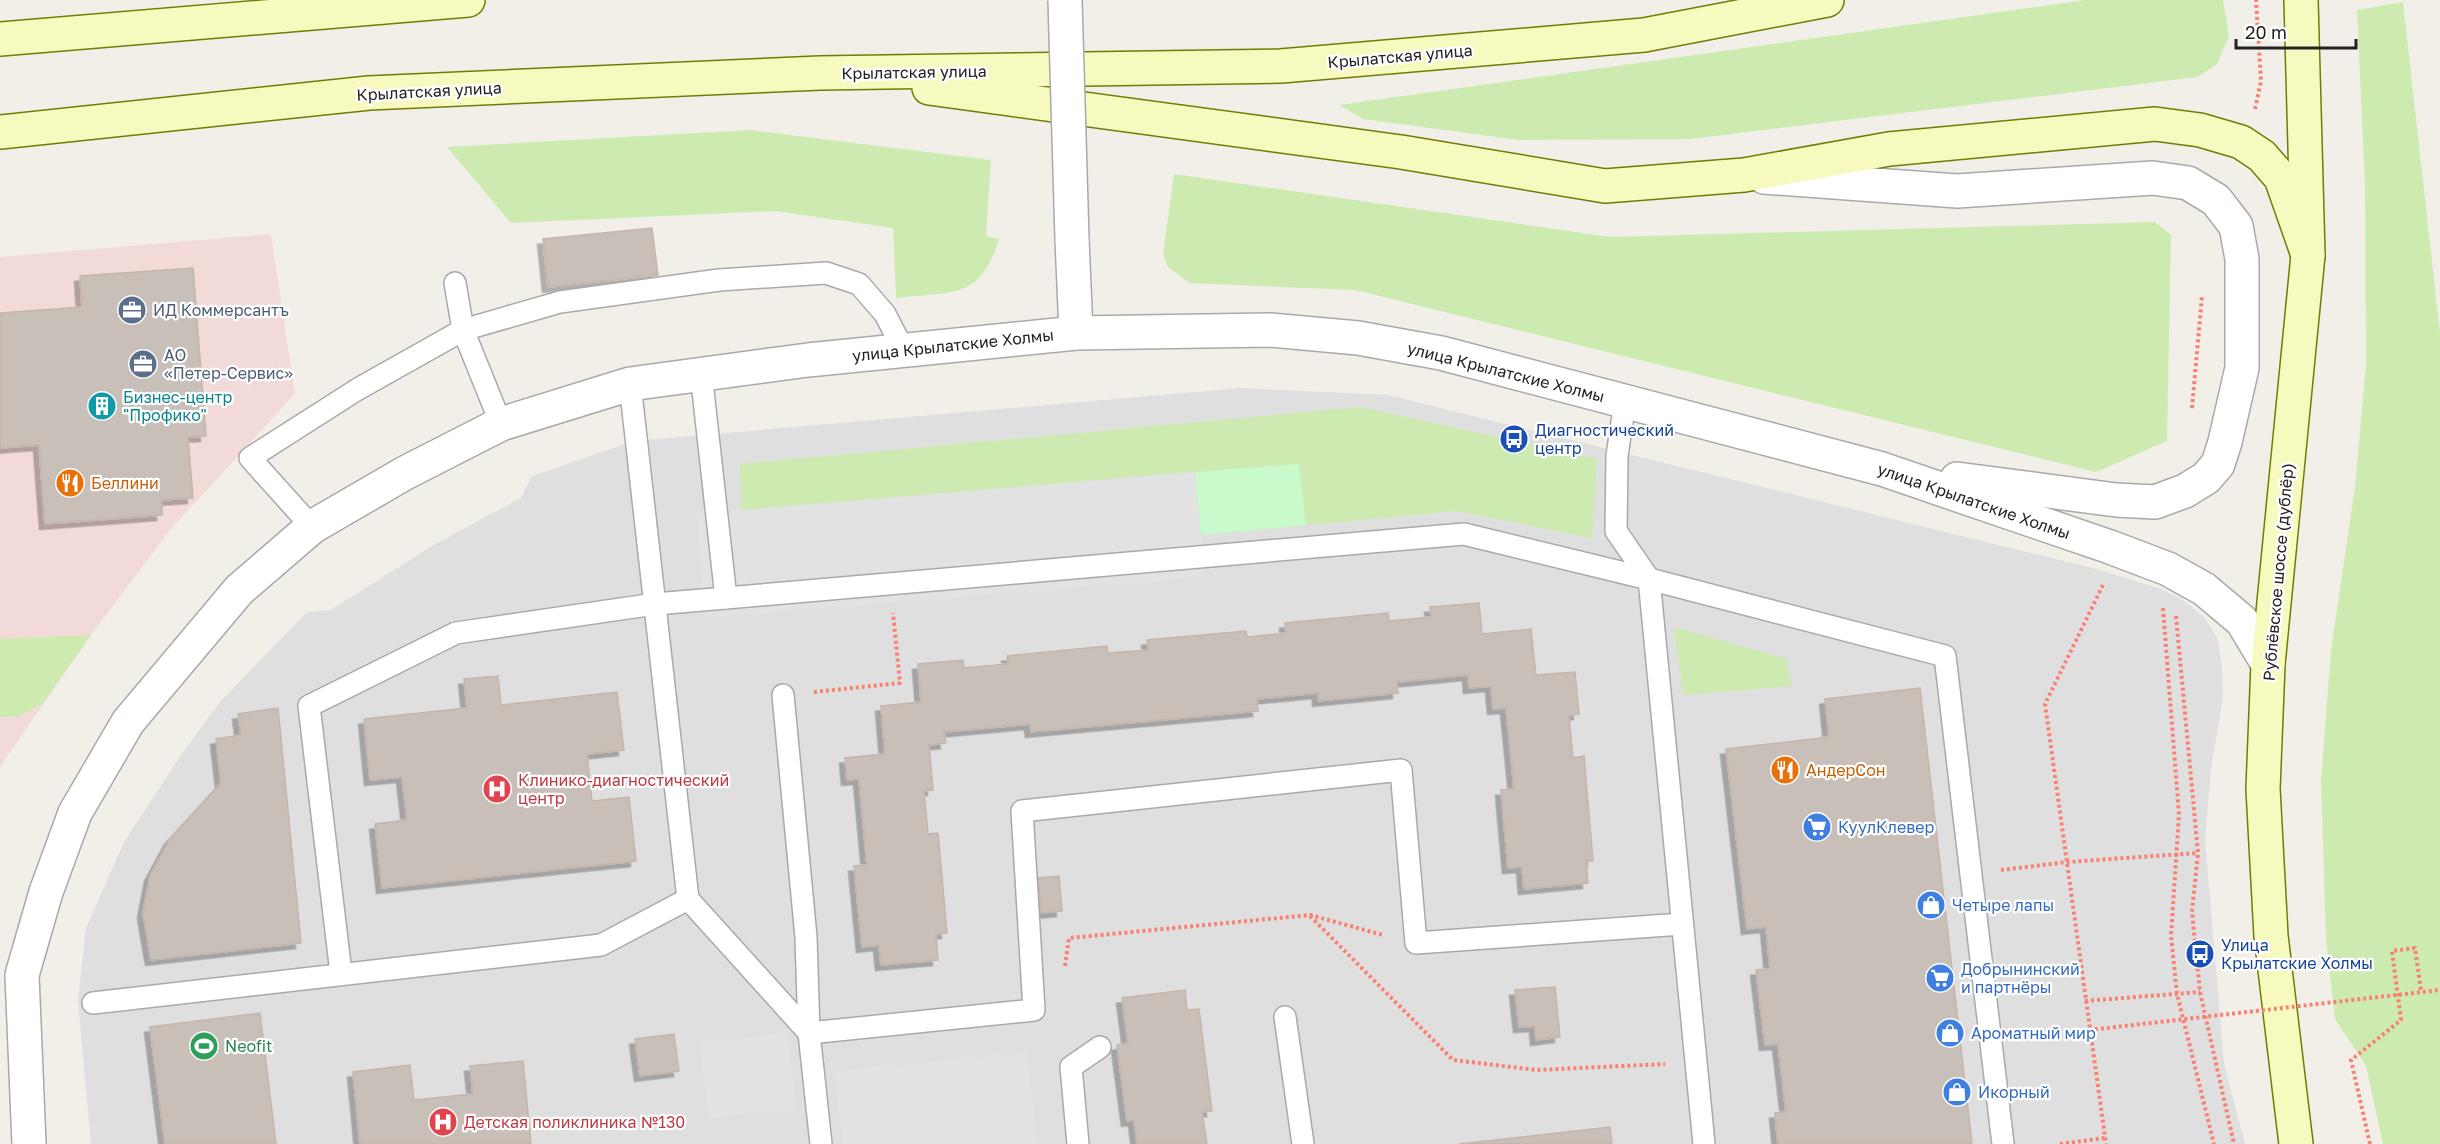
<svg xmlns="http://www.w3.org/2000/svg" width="2440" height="1144" font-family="'Golos Text',sans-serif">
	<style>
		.residential { fill: #e0dfdf }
		.commercial { fill: #f2dad9 }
		.grass { fill: #cdebb0 }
		.park { fill: #c8facc }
		.parking { fill: #e2e2e2 }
		.building { fill: #c7bfb8; stroke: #c4b6ab; stroke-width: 1.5; filter: url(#shadow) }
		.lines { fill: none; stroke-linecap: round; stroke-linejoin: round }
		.service-casing { stroke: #a9a9a9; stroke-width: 24 }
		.tertiary-casing { stroke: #a9a9a9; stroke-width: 36 }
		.secondary-casing { stroke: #707d05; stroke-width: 36 }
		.path { stroke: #fa8072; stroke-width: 4; stroke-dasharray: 3 3; stroke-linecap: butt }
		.service { stroke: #fff; stroke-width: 21 }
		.tertiary { stroke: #fff; stroke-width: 33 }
		.secondary { stroke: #f7fabf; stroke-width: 33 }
		.tertiary-bridge-casing { stroke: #a9a9a9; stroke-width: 36; stroke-linecap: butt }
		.path-bridge { stroke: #fa8072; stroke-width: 4; stroke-dasharray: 3 3; stroke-linecap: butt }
		.tertiary-bridge { stroke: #fff; stroke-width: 33 }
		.labels { text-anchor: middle; stroke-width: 4.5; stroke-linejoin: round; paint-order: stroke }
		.street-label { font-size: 16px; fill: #222; stroke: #fff }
		.service-label { font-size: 16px; fill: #4e5e75; stroke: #fff; text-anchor: start }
		.culture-label { font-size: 16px; fill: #0d838f; stroke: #fff; text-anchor: start }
		.transit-label { font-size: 16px; fill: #164399; stroke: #fff; text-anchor: start }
		.food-label { font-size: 16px; fill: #c56008; stroke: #fff; text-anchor: start }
		.health-label { font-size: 16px; fill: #be3a42; stroke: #fff; text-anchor: start }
		.shop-label { font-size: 16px; fill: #366cbe; stroke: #fff; text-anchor: start }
		.leisure-label { font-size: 16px; fill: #27864d; stroke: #fff; text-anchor: start }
	</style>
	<defs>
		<filter id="shadow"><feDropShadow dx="-5.5" dy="5.5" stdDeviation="0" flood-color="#0004"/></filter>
	</defs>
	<rect width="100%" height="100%" fill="#f2efe9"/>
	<path class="residential" d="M 1241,388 L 1388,395 L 2100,570 L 2161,589 L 2183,600 L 2204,617 L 2217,638 L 2222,665 L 2223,697 L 2211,768 L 2205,840 L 2224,1064 L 2245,1144 L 91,1144 L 78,1000 L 86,928 L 124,842 L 177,761 L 219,703 L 307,612 L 331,610 L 435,544 L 521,498 L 532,476 L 634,441 Z"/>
	<path class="commercial" d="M 271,234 L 295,394 L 170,530 L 91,635 L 0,767 L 0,257 Z"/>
	<g class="grass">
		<path d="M 2085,0 L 2223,0 L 2229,36 L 2217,64 L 2198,77 L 1690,139 L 1519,140 L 1363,119 L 1339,105 Z"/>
		<path d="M 2403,2 L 2440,334 L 2440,1144 L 2383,1144 L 2366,1066 L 2335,1019 L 2326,941 L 2321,780 L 2331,650 L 2355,487 L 2366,364 L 2365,186 L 2357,10 Z"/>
		<path d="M 751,130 L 991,160 L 986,236 L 999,239 C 980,301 952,291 896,298 L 893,228 L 775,211 L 511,223 L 447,147 Z"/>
		<path d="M 1174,174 L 1610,237 L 2155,222 L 2171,235 L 2167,441 L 2096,472 L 1355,290 L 1189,283 L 1168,267 L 1163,254 Z"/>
		<path d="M 1361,407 L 1597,459 L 1592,538 L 1457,511 L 1201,535 L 1195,472 L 742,510 L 740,464 Z"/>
		<path d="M 1674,627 L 1787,659 L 1791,686 L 1683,695 Z"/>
		<path d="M 91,635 L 42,704 L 20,716 L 0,717 L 0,639 Z"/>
	</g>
	<path class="park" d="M 1299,464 L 1306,525 L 1201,535 L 1195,472 Z"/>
	<g class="parking">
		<path d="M 1195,472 L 1205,577 L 705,618 L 696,514 Z"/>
		<path d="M 788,1033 L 796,1109 L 708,1118 L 700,1042 Z"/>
		<path d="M 1027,1052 L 1037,1144 L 842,1144 L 835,1071 Z"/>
	</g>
	<g class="building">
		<path d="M 652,228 L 658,275 L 548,287 L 543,239 Z"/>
		<path d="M 193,268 L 206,436 L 188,437 L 193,498 L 162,500 L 162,515 L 45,524 L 39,445 L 0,448 L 0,313 L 82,307 L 80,276 Z"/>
		<path d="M 1479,603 L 1482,634 L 1531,629 L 1536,675 L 1575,672 L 1579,714 L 1569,716 L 1573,758 L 1584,756 L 1593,861 L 1586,861 L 1588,883 L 1524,889 L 1522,867 L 1508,868 L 1501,790 L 1514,789 L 1506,708 L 1493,709 L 1491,686 L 1469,688 L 1468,675 L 1397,682 L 1398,693 L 1318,701 L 1318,693 L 1257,699 L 1258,711 L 1031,732 L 1030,724 L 944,732 L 946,743 L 929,745 L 933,790 L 924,791 L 928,834 L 938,833 L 947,933 L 936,934 L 938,960 L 881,965 L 879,945 L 862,947 L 854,866 L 867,865 L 859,779 L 847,780 L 845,758 L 885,754 L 881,706 L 921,702 L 918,664 L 963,660 L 964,668 L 1008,664 L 1007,656 L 1107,646 L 1108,653 L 1148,650 L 1147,640 L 1246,631 L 1247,637 L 1286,633 L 1285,623 L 1388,613 L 1389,621 L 1431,617 L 1430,607 Z"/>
		<path d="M 498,676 L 501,705 L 617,692 L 624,750 L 587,754 L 592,801 L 629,797 L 636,861 L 382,888 L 375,824 L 407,820 L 402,777 L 370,780 L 364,719 L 467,708 L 464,679 Z"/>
		<path d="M 1920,688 L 1972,1144 L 1778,1144 L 1775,1113 L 1786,1112 L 1778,1044 L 1765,1045 L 1756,970 L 1770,969 L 1766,927 L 1747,929 L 1726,749 L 1829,737 L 1825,699 Z"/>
		<path d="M 278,708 L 301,943 L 151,960 L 143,913 L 150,876 L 170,839 L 221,783 L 216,739 L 241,735 L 238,714 Z"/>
		<path d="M 1059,876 L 1062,911 L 1041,913 L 1038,878 Z"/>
		<path d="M 1555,987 L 1560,1037 L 1536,1040 L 1535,1026 L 1519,1027 L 1515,990 Z"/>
		<path d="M 1185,990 L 1187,1010 L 1199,1009 L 1212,1111 L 1202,1112 L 1207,1144 L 1137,1144 L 1134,1120 L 1127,1121 L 1117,1045 L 1128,1043 L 1122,998 Z"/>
		<path d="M 260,1013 L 276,1144 L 165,1144 L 150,1027 Z"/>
		<path d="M 674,1034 L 679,1071 L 640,1076 L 635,1039 Z"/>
		<path d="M 523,1061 L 531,1144 L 360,1144 L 353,1072 L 410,1065 L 414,1100 L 473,1094 L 470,1066 Z"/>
		<path d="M 1610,1127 L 1612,1144 L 1459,1144 Z"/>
	</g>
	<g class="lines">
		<g class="service-casing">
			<g id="service">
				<path d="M 701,373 L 726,598 L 1464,534 L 1649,579 L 1945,656 L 2003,1144"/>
				<path d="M 630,384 L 688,899 L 809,1033 L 1034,1010 L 1022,811 L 1401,770 L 1416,943 L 1682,924"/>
				<path d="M 1625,402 L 1617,456 L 1616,531 L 1649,579 L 1704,1144"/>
				<path d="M 501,424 L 463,330 L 560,302 L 719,280 L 826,273 L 859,284 L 885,314 L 903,349"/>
				<path d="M 312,527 L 250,458 L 358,389 L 463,330 L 455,283"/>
				<path d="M 783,695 L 806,937 L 809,1033 L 821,1144"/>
				<path d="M 341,973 L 309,706 L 456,633 L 655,604 L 726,598"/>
				<path d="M 93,1003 L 601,945 L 688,899"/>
				<path d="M 1285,1017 L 1303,1144"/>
				<path d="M 1078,1144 L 1071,1067 L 1100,1047"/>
			</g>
		</g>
		<g class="tertiary-casing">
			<g id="tertiary">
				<path d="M 1764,177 L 1957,191 L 2153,178 L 2188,183 L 2216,200 L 2236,226 L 2242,259 L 2242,368 L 2225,442 L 2218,464 L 2206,478 L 2185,491 L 2155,502 L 2116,500 L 1957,479"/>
				<path d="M 1072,239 L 1076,333"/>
				<path d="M 29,1144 L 22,975 L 46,892 L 75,813 L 128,722 L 239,590 L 312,527 L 405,473 L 501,424 L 630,384 L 808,360 L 1076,333 L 1270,330 L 1358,338 L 1441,353 L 1882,469 L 2110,547 L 2168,569 L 2204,589 L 2242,621 L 2268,664"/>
			</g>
		</g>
		<g class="secondary-casing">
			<g id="secondary">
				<path d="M 0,39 L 468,0"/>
				<path d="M 929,88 L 1401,152 L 1605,186 L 1744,175 L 1889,149 L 2155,124 L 2200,130 L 2241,142 L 2262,156 L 2281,178 L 2308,255"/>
				<path d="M 0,132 L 369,93 L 820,73 L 1281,66 L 1644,35 L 1827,0"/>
				<path d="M 2296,1144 L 2271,936 L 2263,789 L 2268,664 L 2308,255 L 2301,0"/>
			</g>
		</g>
		<g class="path">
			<path d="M 2255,109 L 2261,81 L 2256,0"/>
			<path d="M 2192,408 L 2202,296"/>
			<path d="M 2103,585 L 2045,704 L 2106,1144"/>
			<path d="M 2163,608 L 2179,815 L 2171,936 L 2177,994 L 2214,1144"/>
			<path d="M 2176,616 L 2198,853 L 2192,912 L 2200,992 L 2234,1144"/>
			<path d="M 814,692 L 900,683 L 893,613"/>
			<path d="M 2001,870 L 2067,862 L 2198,853"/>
			<path d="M 1310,916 L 1453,1060 L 1537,1070 L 1665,1064"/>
			<path d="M 1065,966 L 1069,938 L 1310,915 L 1383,935"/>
			<path d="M 2085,1001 L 2200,992"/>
			<path d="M 2060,1144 L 2105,1138"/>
			<path d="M 2370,1144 L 2351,1060 L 2401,1020 L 2392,951 L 2415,948 L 2421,991"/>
		</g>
		<use href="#service" class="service"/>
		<use href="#tertiary" class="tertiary"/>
		<use href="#secondary" class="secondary"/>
		<g class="tertiary-bridge-casing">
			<path id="tertiary-bridge" d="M 1065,0 L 1072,239"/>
		</g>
		<path class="path-bridge" d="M 2089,1030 L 2440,990"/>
		<use href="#tertiary-bridge" class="tertiary-bridge"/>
	</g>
	<defs>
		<g id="office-disc" transform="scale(1.5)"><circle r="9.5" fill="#5c6f8a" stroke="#fff"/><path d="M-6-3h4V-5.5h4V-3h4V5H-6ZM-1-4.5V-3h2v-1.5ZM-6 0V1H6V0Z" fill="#fff"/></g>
		<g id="building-disc" transform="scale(1.5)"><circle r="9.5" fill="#0f9aa8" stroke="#fff"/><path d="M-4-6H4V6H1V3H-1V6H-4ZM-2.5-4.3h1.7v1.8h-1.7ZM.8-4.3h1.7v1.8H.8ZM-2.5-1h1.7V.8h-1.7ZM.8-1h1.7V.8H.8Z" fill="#fff"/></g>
		<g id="bus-disc" transform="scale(1.5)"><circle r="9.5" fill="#1a4fb4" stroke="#fff"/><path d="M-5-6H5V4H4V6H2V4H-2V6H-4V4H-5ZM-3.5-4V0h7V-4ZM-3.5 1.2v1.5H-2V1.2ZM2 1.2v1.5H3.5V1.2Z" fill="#fff"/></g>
		<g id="restaurant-disc" transform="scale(1.5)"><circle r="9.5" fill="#e8710a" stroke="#fff"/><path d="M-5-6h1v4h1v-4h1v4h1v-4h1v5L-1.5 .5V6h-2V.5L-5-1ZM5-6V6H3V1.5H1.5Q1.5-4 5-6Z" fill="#fff"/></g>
		<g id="hospital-disc" transform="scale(1.5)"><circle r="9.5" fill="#e0444e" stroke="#fff"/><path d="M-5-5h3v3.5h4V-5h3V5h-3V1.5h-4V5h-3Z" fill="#fff"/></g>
		<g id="supermarket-disc" transform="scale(1.5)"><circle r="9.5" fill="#3f7fe0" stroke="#fff"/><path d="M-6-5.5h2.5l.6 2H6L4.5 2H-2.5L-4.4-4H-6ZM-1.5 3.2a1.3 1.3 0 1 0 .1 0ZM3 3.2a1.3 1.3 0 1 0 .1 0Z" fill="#fff"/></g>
		<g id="shop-disc" transform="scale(1.5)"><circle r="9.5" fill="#3f7fe0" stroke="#fff"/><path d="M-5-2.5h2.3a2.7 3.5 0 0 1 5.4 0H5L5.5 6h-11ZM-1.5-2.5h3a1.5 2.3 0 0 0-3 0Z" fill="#fff"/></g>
		<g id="stadium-disc" transform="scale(1.5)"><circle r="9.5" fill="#2e9e5b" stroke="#fff"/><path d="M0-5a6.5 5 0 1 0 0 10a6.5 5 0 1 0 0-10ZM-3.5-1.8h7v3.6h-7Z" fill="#fff"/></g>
	</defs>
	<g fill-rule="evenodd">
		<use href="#office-disc" x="132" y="310"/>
		<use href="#office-disc" x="143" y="364"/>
		<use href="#building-disc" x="102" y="406"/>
		<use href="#bus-disc" x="1514" y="439"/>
		<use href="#restaurant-disc" x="70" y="483"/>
		<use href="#restaurant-disc" x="1785" y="770"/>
		<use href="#hospital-disc" x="497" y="789"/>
		<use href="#supermarket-disc" x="1817" y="827"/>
		<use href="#shop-disc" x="1931" y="905"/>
		<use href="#bus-disc" x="2200" y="954"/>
		<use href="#supermarket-disc" x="1940" y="978"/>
		<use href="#shop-disc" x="1950" y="1033"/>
		<use href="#stadium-disc" x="204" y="1046"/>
		<use href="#shop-disc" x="1957" y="1092"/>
		<use href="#hospital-disc" x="443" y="1122"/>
	</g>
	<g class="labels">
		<g class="street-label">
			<text transform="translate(1400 56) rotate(-5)" y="6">Крылатская улица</text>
			<text transform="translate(914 72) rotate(-1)" y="6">Крылатская улица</text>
			<text transform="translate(429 91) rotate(-3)" y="6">Крылатская улица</text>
			<text transform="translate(953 345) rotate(-6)" y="6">улица Крылатские Холмы</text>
			<text transform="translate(1506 372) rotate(14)" y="6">улица Крылатские Холмы</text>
			<text transform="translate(1974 501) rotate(19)" y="6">улица Крылатские Холмы</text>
			<text transform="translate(2278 572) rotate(-85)" y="6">Рублёвское шоссе (дублёр)</text>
		</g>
		<g class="service-label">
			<text x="153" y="316">ИД Коммерсантъ</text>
			<text x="164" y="361">АО<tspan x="164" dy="18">«Петер-Сервис»</tspan></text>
		</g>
		<g class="culture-label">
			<text x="123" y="403">Бизнес-центр<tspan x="123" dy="18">"Профико"</tspan></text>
		</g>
		<g class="transit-label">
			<text x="1535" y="436">Диагностический<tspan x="1535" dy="18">центр</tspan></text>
			<text x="2221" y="951">Улица<tspan x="2221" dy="18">Крылатские Холмы</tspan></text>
		</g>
		<g class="food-label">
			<text x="91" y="489">Беллини</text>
			<text x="1806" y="776">АндерСон</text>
		</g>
		<g class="health-label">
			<text x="518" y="786">Клинико-диагностический<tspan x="518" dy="18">центр</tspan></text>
			<text x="464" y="1128">Детская поликлиника №130</text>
		</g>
		<g class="shop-label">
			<text x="1838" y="833">КуулКлевер</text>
			<text x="1952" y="911">Четыре лапы</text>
			<text x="1961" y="975">Добрынинский<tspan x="1961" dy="18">и партнёры</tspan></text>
			<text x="1971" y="1039">Ароматный мир</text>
			<text x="1978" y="1098">Икорный</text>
		</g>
		<g class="leisure-label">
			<text x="225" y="1052">Neofit</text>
		</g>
	</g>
	<path d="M2236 39v9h120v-9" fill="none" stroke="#222222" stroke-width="3"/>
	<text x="2245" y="39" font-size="18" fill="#222222" stroke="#ffffff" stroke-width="4.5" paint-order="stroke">20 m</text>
</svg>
